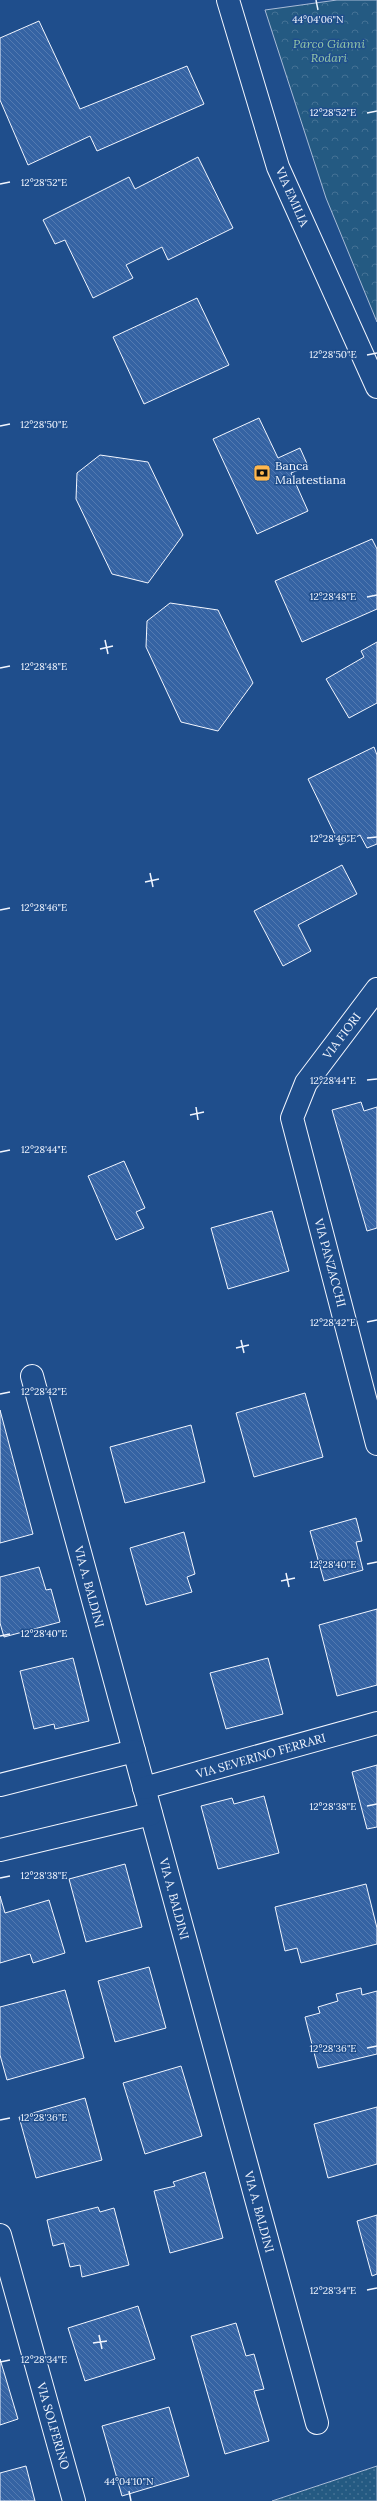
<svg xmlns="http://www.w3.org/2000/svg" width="377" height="2501" font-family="Lora,serif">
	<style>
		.grass { fill: url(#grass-dots); stroke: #a8bbd7 }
		.forest { fill: url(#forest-crowns); stroke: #a8bbd7 }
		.building { fill: url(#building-back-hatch); stroke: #f2f6ff }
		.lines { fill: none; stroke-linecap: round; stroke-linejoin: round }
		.street-casing { stroke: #f2f6ff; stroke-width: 24 }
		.primary-casing { stroke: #f2f6ff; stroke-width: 24 }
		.street { stroke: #1f4e8c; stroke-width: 22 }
		.primary { stroke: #1f4e8c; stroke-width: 22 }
		.ticks { fill: none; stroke: #f2f6ff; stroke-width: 1.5 }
		.labels { text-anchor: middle; stroke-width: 3; stroke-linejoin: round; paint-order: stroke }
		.park-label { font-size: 12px; font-style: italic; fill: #97c8a6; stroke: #1f4e8c }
		.street-label { font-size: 12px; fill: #f2f6ff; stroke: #1f4e8c }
		.poi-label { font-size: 12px; fill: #f2f6ff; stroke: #1f4e8c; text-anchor: start }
		.ticks-label { font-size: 10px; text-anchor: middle; fill: #f2f6ff; stroke: #1f4e8c; stroke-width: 3; stroke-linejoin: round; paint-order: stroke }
	</style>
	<defs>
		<pattern id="grass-dots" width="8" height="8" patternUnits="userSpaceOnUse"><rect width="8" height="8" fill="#245a82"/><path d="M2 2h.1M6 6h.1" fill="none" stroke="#447295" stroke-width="1.8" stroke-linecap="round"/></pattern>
		<pattern id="forest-crowns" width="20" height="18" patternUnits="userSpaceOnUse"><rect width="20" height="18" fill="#245a82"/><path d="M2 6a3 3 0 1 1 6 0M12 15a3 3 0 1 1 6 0" fill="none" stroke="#447295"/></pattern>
		<pattern id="building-back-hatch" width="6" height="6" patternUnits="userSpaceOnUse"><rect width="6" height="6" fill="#3563a3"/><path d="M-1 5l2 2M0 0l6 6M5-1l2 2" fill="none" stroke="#537ab1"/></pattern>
	</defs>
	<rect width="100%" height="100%" fill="#1f4e8c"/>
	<path class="grass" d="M 377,2466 L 377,2501 L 272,2501 Z"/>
	<path class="forest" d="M 337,0 L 377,0 L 377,322 L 326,198 L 265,10 Z"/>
	<g class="building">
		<path d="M 39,21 L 80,109 L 187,66 L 204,104 L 97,151 L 90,136 L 28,165 L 0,100 L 0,38 Z"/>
		<path d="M 198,157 L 233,228 L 168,260 L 162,247 L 126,265 L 133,278 L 93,298 L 65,240 L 55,244 L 43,220 L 129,177 L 135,189 Z"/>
		<path d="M 197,298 L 229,365 L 144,404 L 113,337 Z"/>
		<path d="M 259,418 L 278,458 L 300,448 L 308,466 L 291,473 L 308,511 L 257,534 L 213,439 Z"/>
		<path d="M 100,455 L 148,462 L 183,535 L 148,583 L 112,574 L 76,499 L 77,473 Z"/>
		<path d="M 372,539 L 377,549 L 377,609 L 302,642 L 275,581 Z"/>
		<path d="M 170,603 L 218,610 L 253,683 L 218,731 L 181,722 L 146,647 L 147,621 Z"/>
		<path d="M 377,642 L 377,703 L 349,718 L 326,679 L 364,657 L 361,651 Z"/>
		<path d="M 374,747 L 377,755 L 377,844 L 367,848 L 360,835 L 340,845 L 308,779 Z"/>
		<path d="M 342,865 L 357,894 L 298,925 L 311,951 L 283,966 L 254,911 Z"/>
		<path d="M 361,1102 L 364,1111 L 377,1107 L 377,1228 L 367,1231 L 332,1110 Z"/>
		<path d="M 124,1161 L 145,1208 L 136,1212 L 144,1228 L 116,1240 L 88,1176 Z"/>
		<path d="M 272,1211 L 289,1271 L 228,1289 L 211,1228 Z"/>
		<path d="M 305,1393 L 323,1457 L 254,1477 L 236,1413 Z"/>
		<path d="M 0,1410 L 33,1534 L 0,1543 Z"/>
		<path d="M 191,1425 L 205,1482 L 125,1503 L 110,1447 Z"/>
		<path d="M 356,1518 L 362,1541 L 356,1542 L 363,1570 L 324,1581 L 310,1531 Z"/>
		<path d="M 184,1532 L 195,1574 L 187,1577 L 192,1592 L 146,1605 L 130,1548 Z"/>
		<path d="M 39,1567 L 46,1590 L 51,1589 L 60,1622 L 4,1637 L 0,1623 L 0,1577 Z"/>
		<path d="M 377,1609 L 377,1685 L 337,1696 L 319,1625 Z"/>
		<path d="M 73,1658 L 89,1721 L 55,1729 L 54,1724 L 34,1729 L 20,1671 Z"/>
		<path d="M 268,1658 L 283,1714 L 226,1729 L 210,1673 Z"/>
		<path d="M 377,1765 L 377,1827 L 367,1829 L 352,1772 Z"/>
		<path d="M 264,1796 L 279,1853 L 218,1869 L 201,1806 L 232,1798 L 234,1804 Z"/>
		<path d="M 125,1864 L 142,1927 L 86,1942 L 69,1879 Z"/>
		<path d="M 366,1884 L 377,1928 L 377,1944 L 301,1963 L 297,1948 L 285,1951 L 275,1907 Z"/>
		<path d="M 0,1896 L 5,1913 L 49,1900 L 65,1953 L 33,1963 L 30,1954 L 0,1963 Z"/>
		<path d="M 149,1967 L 166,2028 L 115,2042 L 98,1981 Z"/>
		<path d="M 361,1988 L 362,1995 L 377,1991 L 377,2054 L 318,2068 L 305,2017 L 320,2013 L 318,2007 L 338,2001 L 336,1994 Z"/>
		<path d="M 65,1990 L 84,2058 L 7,2080 L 0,2055 L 0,2007 Z"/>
		<path d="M 181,2066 L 202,2136 L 145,2154 L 123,2083 Z"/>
		<path d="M 85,2098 L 102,2160 L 36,2178 L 19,2117 Z"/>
		<path d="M 377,2107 L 377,2164 L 328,2178 L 314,2124 Z"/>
		<path d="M 205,2172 L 223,2238 L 170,2253 L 154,2191 L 175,2186 L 173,2182 Z"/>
		<path d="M 98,2207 L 100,2212 L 114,2208 L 129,2265 L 82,2277 L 80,2265 L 70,2267 L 64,2243 L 53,2246 L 47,2220 Z"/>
		<path d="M 377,2215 L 377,2274 L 372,2276 L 357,2221 Z"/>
		<path d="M 138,2306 L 155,2359 L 85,2381 L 68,2328 Z"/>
		<path d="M 236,2323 L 246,2356 L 254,2354 L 264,2389 L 254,2391 L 269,2441 L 225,2454 L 191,2336 Z"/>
		<path d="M 0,2359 L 18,2419 L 0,2425 Z"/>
		<path d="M 169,2407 L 189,2476 L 122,2496 L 102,2426 Z"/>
		<path d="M 26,2466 L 35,2501 L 0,2501 L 0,2473 Z"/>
	</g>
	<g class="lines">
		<g class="street-casing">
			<g id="street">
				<path d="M 377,989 L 306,1083 L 292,1118 L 377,1444"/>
				<path d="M 32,1376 L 317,2423"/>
				<path d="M 0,1785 L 134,1751"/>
				<path d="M 144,1788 L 377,1723"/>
				<path d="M 0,1850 L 151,1814"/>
				<path d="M 0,2235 L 74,2501"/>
			</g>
		</g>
		<g class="primary-casing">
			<path id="primary" d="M 228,0 L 278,167 L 377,387"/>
		</g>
		<use href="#street" class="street"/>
		<use href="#primary" class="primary"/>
	</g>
	<path class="ticks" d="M 316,0 L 318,10M 367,113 L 377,111M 0,184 L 10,182M 367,355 L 377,353M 0,426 L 10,424M 367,597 L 377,595M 105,640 L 108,654M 100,649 L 113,646M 0,668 L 10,666M 367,838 L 377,837M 150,873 L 153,887M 145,882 L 159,879M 0,910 L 10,908M 367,1080 L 377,1079M 196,1107 L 198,1120M 190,1115 L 204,1112M 0,1152 L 10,1150M 367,1322 L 377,1320M 241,1340 L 244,1353M 236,1348 L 249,1345M 0,1394 L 10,1392M 367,1564 L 377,1562M 286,1573 L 289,1587M 281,1581 L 295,1578M 0,1636 L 10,1634M 367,1806 L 377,1804M 0,1878 L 10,1876M 367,2048 L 377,2046M 0,2120 L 10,2118M 367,2290 L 377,2288M 99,2335 L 102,2349M 93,2343 L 107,2341M 0,2362 L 10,2360M 129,2491 L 131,2501"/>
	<defs>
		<g id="bank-square" transform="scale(0.9)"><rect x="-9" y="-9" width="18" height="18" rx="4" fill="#ffb74d" stroke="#1f4e8c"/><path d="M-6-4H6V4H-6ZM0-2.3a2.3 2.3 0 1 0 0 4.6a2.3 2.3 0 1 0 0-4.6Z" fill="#111"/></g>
	</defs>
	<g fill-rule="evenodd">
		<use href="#bank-square" x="262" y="473"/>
	</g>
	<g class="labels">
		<g class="park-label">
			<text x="329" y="48">Parco Gianni<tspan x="329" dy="14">Rodari</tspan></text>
		</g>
		<g class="street-label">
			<text transform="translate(292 197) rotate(66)" y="4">VIA EMILIA</text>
			<text transform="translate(342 1036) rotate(-53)" y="4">VIA FIORI</text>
			<text transform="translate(330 1263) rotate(75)" y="4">VIA PANZACCHI</text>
			<text transform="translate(89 1587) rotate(75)" y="4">VIA A. BALDINI</text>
			<text transform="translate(261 1756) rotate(-16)" y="4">VIA SEVERINO FERRARI</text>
			<text transform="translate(174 1899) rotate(75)" y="4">VIA A. BALDINI</text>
			<text transform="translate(259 2212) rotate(75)" y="4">VIA A. BALDINI</text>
			<text transform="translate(53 2426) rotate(74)" y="4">VIA SOLFERINO</text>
		</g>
		<g class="poi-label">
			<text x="275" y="470">Banca<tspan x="275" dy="14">Malatestiana</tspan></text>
		</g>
	</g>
	<g class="ticks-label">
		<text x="318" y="23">44°04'06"N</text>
		<text x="333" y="116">12°28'52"E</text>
		<text x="44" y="186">12°28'52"E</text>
		<text x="333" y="358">12°28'50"E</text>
		<text x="44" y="428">12°28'50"E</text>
		<text x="333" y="600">12°28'48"E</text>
		<text x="44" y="670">12°28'48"E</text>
		<text x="333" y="842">12°28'46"E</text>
		<text x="44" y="911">12°28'46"E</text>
		<text x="333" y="1084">12°28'44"E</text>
		<text x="44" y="1153">12°28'44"E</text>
		<text x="333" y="1326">12°28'42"E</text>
		<text x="44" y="1395">12°28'42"E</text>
		<text x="333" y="1568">12°28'40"E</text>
		<text x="44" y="1637">12°28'40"E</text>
		<text x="333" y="1810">12°28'38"E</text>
		<text x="44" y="1879">12°28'38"E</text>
		<text x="333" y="2052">12°28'36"E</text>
		<text x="44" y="2121">12°28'36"E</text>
		<text x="333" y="2294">12°28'34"E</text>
		<text x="44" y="2363">12°28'34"E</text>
		<text x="129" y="2485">44°04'10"N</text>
	</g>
</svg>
